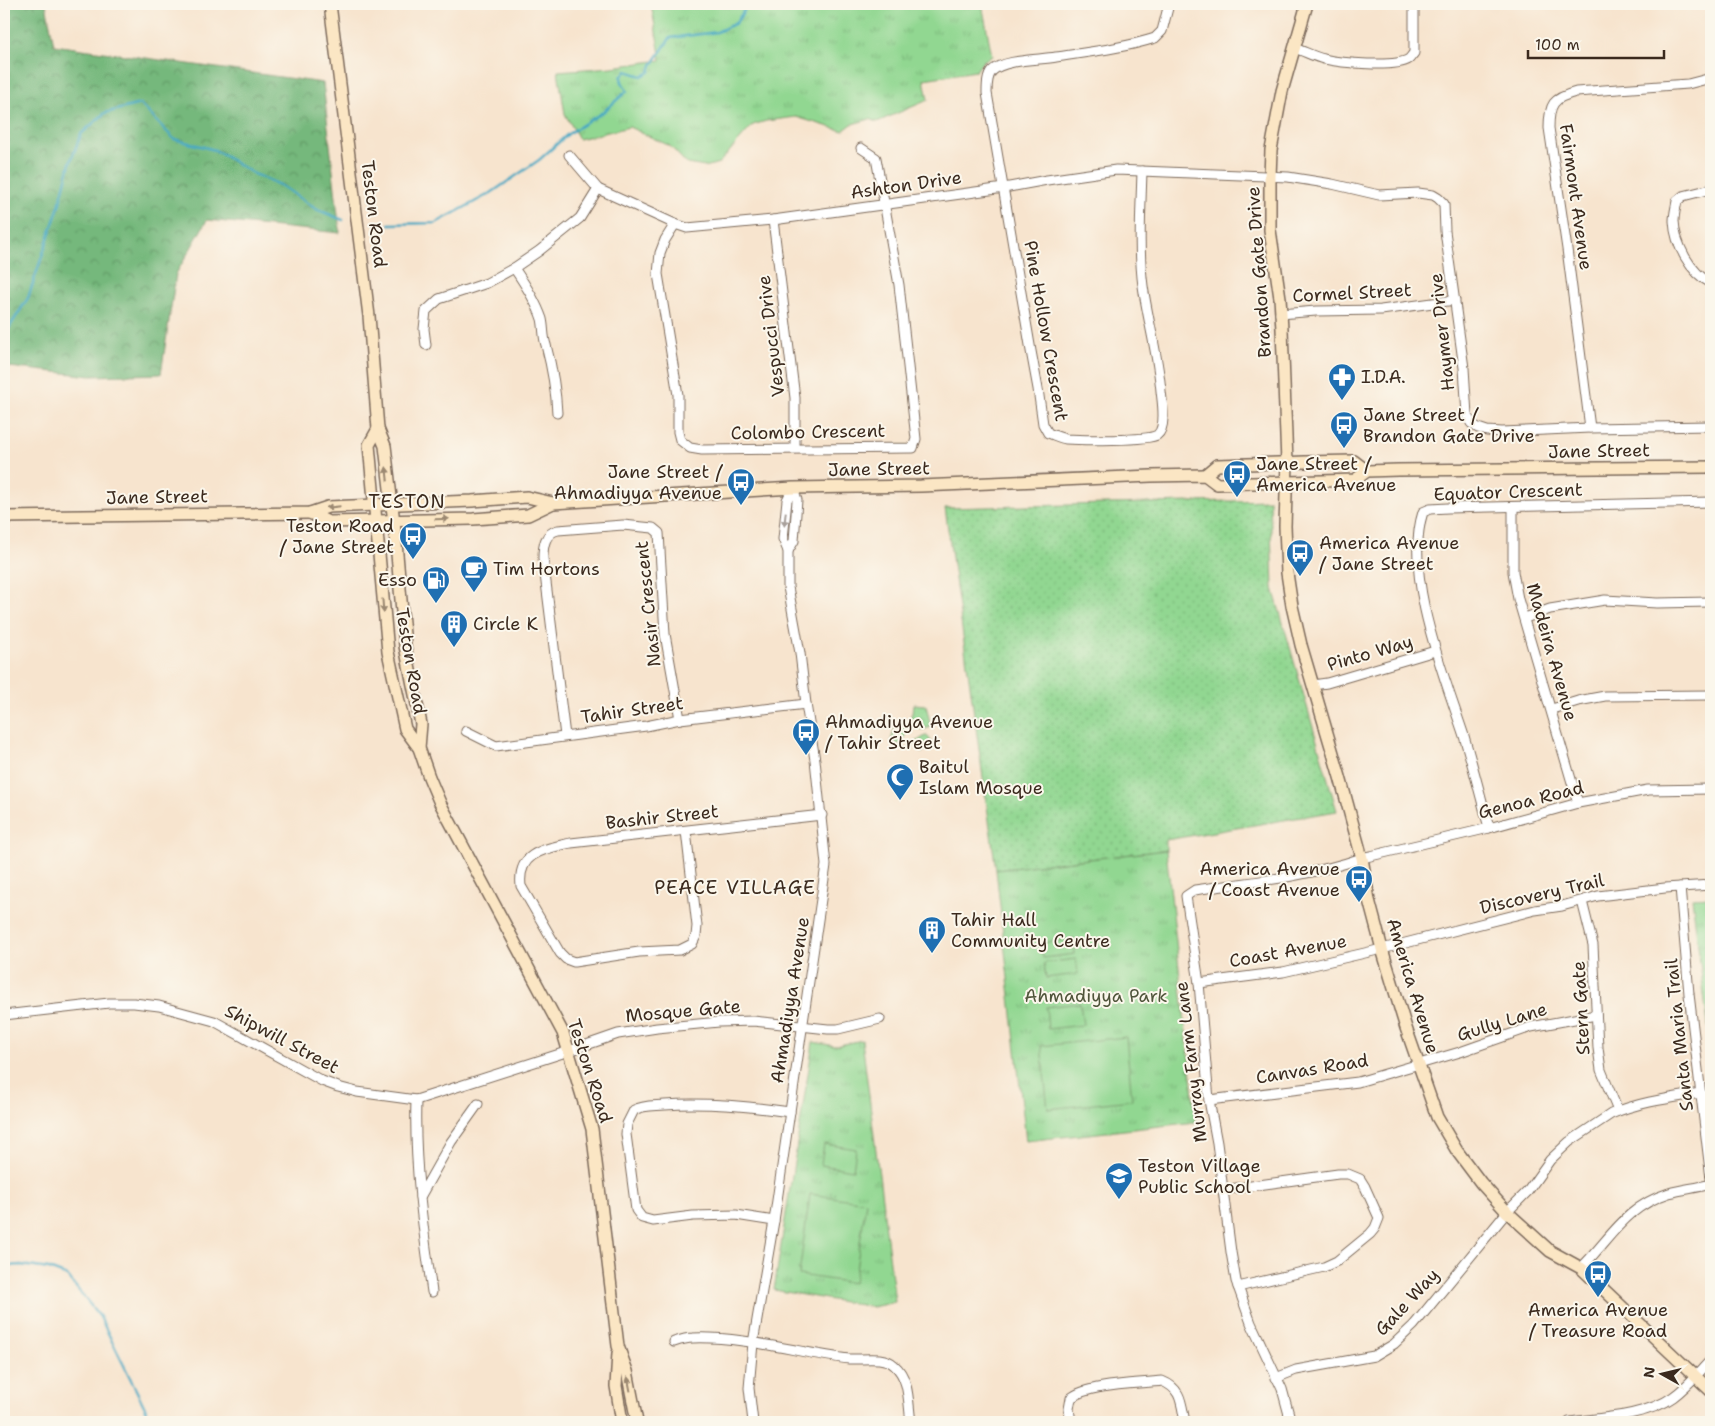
<svg xmlns="http://www.w3.org/2000/svg" width="1715" height="1426" font-family="'Shantell Sans',sans-serif">
	<style>
		.grass { fill: url(#grass-dots); stroke: #668058 }
		.forest { fill: url(#forest-crowns); stroke: #58714c }
		.park { fill: url(#park-tufts); stroke: #668058 }
		.pitch { fill: #91d791; stroke: #668058 }
		.lines { fill: none; stroke-linecap: round; stroke-linejoin: round }
		.stream { stroke: #43a7c3; stroke-width: 2.5 }
		.street-casing { stroke: #7d6b5c; stroke-width: 11 }
		.secondary-casing { stroke: #7d6b5c; stroke-width: 14 }
		.street { stroke: #fff; stroke-width: 9 }
		.secondary { stroke: #fbe6c4; stroke-width: 11 }
		.oneway { fill: #9b8871 }
		.oneway2 { fill: #a79f9a }
		.labels { text-anchor: middle; stroke-width: 4; stroke-linejoin: round; paint-order: stroke }
		.street-label { font-size: 18px; fill: #3b2a1e; stroke: #fbf7ec }
		.poi-label { font-size: 18px; fill: #3b2a1e; stroke: #fbf7ec; text-anchor: start }
		.park-label { font-size: 18px; fill: #50553b; stroke: #fbf7ec }
		.neighbourhood-label { font-size: 19px; letter-spacing: 1px; fill: #3b2a1e; stroke: #fbf7ec }
	</style>
	<defs>
		<pattern id="grass-dots" width="8" height="8" patternUnits="userSpaceOnUse" patternTransform="scale(1.25)"><rect width="8" height="8" fill="#91d791"/><path d="M2 2h.1M6 6h.1" fill="none" stroke="#7eb97d" stroke-width="1.8" stroke-linecap="round"/></pattern>
		<pattern id="forest-crowns" width="20" height="18" patternUnits="userSpaceOnUse" patternTransform="scale(1.25)"><rect width="20" height="18" fill="#74b87b"/><path d="M2 6a3 3 0 1 1 6 0M12 15a3 3 0 1 1 6 0" fill="none" stroke="#609664"/></pattern>
		<pattern id="park-tufts" width="24" height="20" patternUnits="userSpaceOnUse" patternTransform="scale(1.25)"><rect width="24" height="20" fill="#91d791"/><path d="M3 7l-1-3M5 7V3M7 7l1-3M15 17l-1-3M17 17v-4M19 17l1-3" fill="none" stroke="#7eb97d"/></pattern>
	</defs>
	<rect width="100%" height="100%" fill="#fbf7ec"/>
	<filter id="ink" filterUnits="userSpaceOnUse"><feTurbulence type="fractalNoise" baseFrequency=".02" numOctaves="2"/><feDisplacementMap in="SourceGraphic" scale="10" xChannelSelector="R" yChannelSelector="G"/><feConvolveMatrix kernelMatrix="1 2 1 2 8 2 1 2 1" color-interpolation-filters="sRGB"/></filter>
	<filter id="wash" filterUnits="userSpaceOnUse"><feTurbulence type="fractalNoise" baseFrequency=".0096" numOctaves="4" result="noise"/><feDisplacementMap in="SourceGraphic" scale="20" xChannelSelector="R" yChannelSelector="G"/><feGaussianBlur stdDeviation="1.12" result="paint"/><feColorMatrix in="noise" values="0 0 0 0 0 0 0 0 0 0 0 0 0 0 0 0 0 1.4 0 .05"/><feComposite in="paint" operator="in"/></filter>
	<g filter="url(#wash)">
		<rect width="100%" height="100%" fill="#f7e4ce"/>
		<path class="grass" d="M 1270,500 L 1273,588 L 1337,811 L 1166,840 L 1166,850 L 996,870 L 945,508 Z"/>
		<path class="forest" d="M 4,4 L 46,4 L 54,45 L 323,83 L 340,233 L 207,220 L 176,274 L 161,374 L 91,376 L 9,367 L 4,368 Z"/>
		<g class="park">
			<path d="M 651,4 L 982,4 L 992,56 L 983,61 L 976,71 L 924,79 L 928,100 L 877,122 L 870,119 L 852,124 L 843,131 L 796,117 L 766,121 L 753,125 L 719,163 L 705,167 L 687,164 L 670,146 L 629,127 L 579,139 L 565,114 L 558,71 L 612,67 L 661,60 Z"/>
			<path d="M 913,704 L 926,705 L 931,727 L 921,730 L 916,724 L 911,723 L 909,720 L 912,713 Z"/>
			<path d="M 897,721 L 909,725 L 902,745 L 891,741 Z"/>
			<path d="M 927,735 L 933,745 L 921,753 L 914,743 Z"/>
			<path d="M 1166,850 L 1196,1122 L 1026,1141 L 996,870 Z"/>
			<path d="M 1711,897 L 1711,1066 L 1709,1034 L 1692,898 Z"/>
			<path d="M 862,1040 L 895,1302 L 873,1307 L 774,1290 L 813,1042 L 835,1046 Z"/>
		</g>
		<g class="pitch">
			<path d="M 1074,939 L 1075,954 L 1043,958 L 1041,943 Z"/>
			<path d="M 1076,959 L 1078,974 L 1046,978 L 1044,963 Z"/>
			<path d="M 1080,1003 L 1083,1025 L 1048,1029 L 1046,1007 Z"/>
			<path d="M 1126,1037 L 1132,1100 L 1048,1109 L 1041,1046 Z"/>
			<path d="M 824,1144 L 856,1149 L 853,1170 L 821,1165 Z"/>
			<path d="M 810,1194 L 866,1202 L 854,1283 L 799,1275 Z"/>
		</g>
		<g class="lines">
			<g class="stream">
				<path d="M 389,224 L 436,223 L 491,193 L 539,160 L 568,134 L 603,112 L 627,91 L 622,82 L 621,77 L 626,71 L 642,76 L 650,72 L 652,65 L 670,38 L 717,32 L 736,23 L 748,4"/>
				<path d="M 4,330 L 9,328 L 28,298 L 59,206 L 70,163 L 81,134 L 105,113 L 140,104 L 174,139 L 215,150 L 254,174 L 280,185 L 316,209 L 343,220"/>
				<path d="M 4,1266 L 21,1265 L 49,1269 L 67,1276 L 100,1317 L 152,1422"/>
			</g>
		</g>
	</g>
	<g filter="url(#ink)">
		<g class="lines">
			<g class="street-casing">
				<g id="street">
					<path d="M 1294,48 C 1304,51 1314,57 1324,59 C 1340,63 1396,68 1409,59 C 1411,57 1412,55 1414,53 L 1414,4"/>
					<path d="M 569,155 L 598,189 L 675,224 L 687,228 L 773,220 L 1004,188 L 1047,180 L 1116,170 L 1288,177 L 1332,184 L 1379,195 L 1418,193 L 1433,195 L 1438,198 L 1444,204 L 1445,231 L 1464,368 L 1467,415 L 1471,423 L 1478,428 L 1487,431 L 1502,432 L 1590,428 L 1711,426"/>
					<path d="M 1142,171 C 1141,209 1138,248 1143,286 C 1148,321 1158,355 1161,391 C 1162,401 1167,428 1157,435 C 1148,441 1079,440 1066,439 C 1060,438 1054,435 1048,433 L 1043,424 L 1038,389 L 1031,351 L 987,93 C 987,86 987,76 992,71 C 1004,59 1040,60 1056,57 C 1089,52 1124,48 1155,38 L 1162,31 L 1169,4"/>
					<path d="M 1711,189 L 1683,196 L 1677,201 C 1676,207 1674,214 1674,221 C 1675,244 1690,273 1711,283"/>
					<path d="M 773,220 L 795,398 L 795,448"/>
					<path d="M 675,224 L 665,240 L 660,253 L 658,274 L 678,395 L 678,432 L 680,440 L 690,448 L 702,450 L 913,448 L 916,439 L 899,285 L 876,158 L 861,148"/>
					<path d="M 514,268 L 539,251 L 580,218 L 598,189"/>
					<path d="M 1280,314 L 1316,311 L 1381,310 L 1455,300"/>
					<path d="M 426,345 L 424,329 L 426,311 L 439,299 L 487,283 L 514,268 C 525,284 536,301 542,319 C 544,327 543,337 546,345 C 552,368 556,390 557,413"/>
					<path d="M 1590,428 L 1567,249 L 1549,128 C 1549,104 1553,98 1576,92 L 1688,84 L 1711,78"/>
					<path d="M 1513,507 L 1513,572 L 1518,599 L 1578,803"/>
					<path d="M 788,551 L 794,541 L 797,500 L 793,488"/>
					<path d="M 1525,618 L 1550,609 L 1605,600 L 1657,603 L 1711,602"/>
					<path d="M 1313,685 L 1327,683 L 1435,651"/>
					<path d="M 1552,709 L 1578,701 L 1605,696 L 1711,695"/>
					<path d="M 466,731 L 496,746 L 646,726 L 680,719 L 806,704"/>
					<path d="M 565,736 L 543,558 C 543,545 545,533 558,530 L 623,525 L 653,528 L 659,533 L 665,634 L 680,719"/>
					<path d="M 1489,828 C 1481,797 1473,767 1464,736 C 1444,675 1403,575 1423,512 L 1430,509 L 1448,508 L 1711,502"/>
					<path d="M 686,831 L 697,926 L 696,936 L 692,944 L 680,950 L 639,952 L 574,962 L 566,959 L 560,953 L 521,886 C 517,852 545,849 571,843 L 822,815"/>
					<path d="M 1680,887 L 1689,994 L 1711,1179"/>
					<path d="M 1582,901 L 1593,945 L 1598,1048 L 1601,1070 L 1618,1111"/>
					<path d="M 1199,983 L 1283,972 L 1382,949 L 1535,910 L 1562,906 L 1598,896 L 1665,888 L 1711,885"/>
					<path d="M 4,1015 L 109,1003 L 134,1003 L 159,1006 L 214,1021 L 322,1081 L 338,1087 L 357,1092 L 416,1100 L 569,1051 L 618,1034 L 657,1028 L 719,1022 L 753,1021 L 828,1029 L 838,1029 L 880,1019"/>
					<path d="M 416,1100 C 414,1165 423,1228 432,1292"/>
					<path d="M 1209,1100 L 1358,1082 L 1460,1052 L 1531,1027 L 1596,1015"/>
					<path d="M 1222,1190 L 1338,1174 L 1348,1174 L 1360,1179 L 1365,1187 L 1379,1218 L 1375,1228 L 1370,1234 L 1337,1261 L 1324,1267 L 1238,1287"/>
					<path d="M 420,1197 L 451,1142 L 478,1104"/>
					<path d="M 774,1221 L 736,1215 L 693,1216 L 653,1221 L 642,1218 L 636,1210 L 626,1134 L 627,1124 L 634,1110 C 643,1105 654,1106 665,1105 C 707,1102 748,1106 790,1112"/>
					<path d="M 1581,1268 C 1611,1238 1625,1207 1669,1193 C 1683,1189 1697,1188 1711,1184"/>
					<path d="M 674,1342 C 680,1340 687,1338 693,1338 C 742,1336 800,1353 849,1359 C 863,1360 883,1355 894,1365 C 910,1378 908,1404 911,1422"/>
					<path d="M 1276,1378 L 1296,1370 L 1374,1356 L 1394,1344 L 1414,1325 L 1507,1212 L 1528,1191 L 1550,1160 L 1569,1142 L 1611,1114 C 1639,1102 1671,1098 1701,1093"/>
					<path d="M 753,1422 L 749,1388 L 753,1343 L 774,1221 L 826,865 L 815,760 L 806,704 L 800,653 L 788,587 L 788,551 L 783,539 L 787,500 L 793,488"/>
					<path d="M 1071,1422 L 1069,1409 L 1071,1398 C 1088,1384 1138,1384 1162,1381 C 1182,1389 1181,1403 1185,1422"/>
					<path d="M 1291,1422 L 1282,1389 L 1251,1323 L 1236,1281 L 1231,1252 L 1217,1143 L 1209,1100 L 1199,983 L 1186,896 L 1195,890 C 1251,882 1308,877 1362,858 L 1489,828 L 1578,803 L 1648,790 L 1711,789"/>
					<path d="M 1569,1422 C 1600,1418 1647,1416 1673,1397 C 1687,1387 1699,1372 1711,1360"/>
				</g>
			</g>
			<g class="secondary-casing">
				<g id="secondary">
					<path d="M 330,4 L 369,316 L 378,429 L 385,446 L 395,531 L 405,646 L 421,724 L 419,748"/>
					<path d="M 1307,4 L 1282,91 L 1271,150 L 1270,177 L 1270,230 L 1280,298 L 1282,329 L 1287,463 L 1285,526 L 1287,573 L 1292,606 L 1301,645 L 1340,777 L 1362,858 L 1369,900 L 1382,949 L 1406,1028 L 1437,1117 L 1457,1151 L 1481,1183 L 1507,1212 L 1550,1251 L 1581,1268 L 1711,1391"/>
					<path d="M 378,429 L 369,445 L 388,652 L 405,729 L 419,748 L 429,777 L 440,803 L 563,1033 L 592,1129 L 618,1346 L 627,1371 L 637,1422"/>
					<path d="M 1205,475 L 1217,465 L 1305,462 L 1354,461 L 1367,471"/>
					<path d="M 310,513 L 328,522 L 473,519 L 528,515 L 553,503"/>
					<path d="M 4,517 L 310,513 L 328,507 L 472,501 L 527,497 L 553,503 L 793,488 L 921,486 L 1151,476 L 1205,475 L 1217,484 L 1355,480 L 1367,471 L 1398,470 L 1711,467"/>
					<path d="M 618,1353 L 616,1386 L 622,1422"/>
				</g>
			</g>
			<use href="#street" class="street"/>
			<use href="#secondary" class="secondary"/>
		</g>
		<defs><path id="oneway-solid" d="M-6-.8H1V-3.2L6.5 0L1 3.2V.8H-6Z" transform="scale(1.25)"/></defs>
		<g class="oneway">
			<use href="#oneway-solid" transform="translate(387 474) rotate(-96)"/>
			<use href="#oneway-solid" transform="translate(333 507) rotate(174)"/>
			<use href="#oneway-solid" transform="translate(442 519) rotate(-1)"/>
			<use href="#oneway-solid" transform="translate(383 606) rotate(85)"/>
			<use href="#oneway-solid" transform="translate(629 1384) rotate(-101)"/>
		</g>
		<use class="oneway2" href="#oneway-solid" transform="translate(785 519) rotate(96)"/>
	</g>
	<defs>
		<g id="pharmacy-pin" transform="scale(1.4375)"><path d="M0 17L-7.5 6A9.5 9.5 0 1 1 7.5 6Z" fill="#1f6fb2" stroke="#fbf7ec"/><path d="M-2-6h4v4h4v4h-4v4h-4v-4h-4v-4h4Z" fill="#fff"/></g>
		<g id="bus-pin" transform="scale(1.4375)"><path d="M0 17L-7.5 6A9.5 9.5 0 1 1 7.5 6Z" fill="#1f6fb2" stroke="#fbf7ec"/><path d="M-5-6H5V4H4V6H2V4H-2V6H-4V4H-5ZM-3.5-4V0h7V-4ZM-3.5 1.2v1.5H-2V1.2ZM2 1.2v1.5H3.5V1.2Z" fill="#fff"/></g>
		<g id="cafe-pin" transform="scale(1.4375)"><path d="M0 17L-7.5 6A9.5 9.5 0 1 1 7.5 6Z" fill="#1f6fb2" stroke="#fbf7ec"/><path d="M-5.5-4.5H6V0H3Q3 3.5 0 3.5H-2.5Q-5.5 3.5-5.5 0ZM3-3.2v2h1.7v-2ZM-6 4.5H4V6H-6Z" fill="#fff"/></g>
		<g id="fuel-pin" transform="scale(1.4375)"><path d="M0 17L-7.5 6A9.5 9.5 0 1 1 7.5 6Z" fill="#1f6fb2" stroke="#fbf7ec"/><path d="M-5.5-6h7V0h2V4h1.3V-2.5L3-4.5l.8-.8L6-3V5H2.5V1h-1V6h-7ZM-4.2-4.7v3.2H.2V-4.7Z" fill="#fff"/></g>
		<g id="building-pin" transform="scale(1.4375)"><path d="M0 17L-7.5 6A9.5 9.5 0 1 1 7.5 6Z" fill="#1f6fb2" stroke="#fbf7ec"/><path d="M-4-6H4V6H1V3H-1V6H-4ZM-2.5-4.3h1.7v1.8h-1.7ZM.8-4.3h1.7v1.8H.8ZM-2.5-1h1.7V.8h-1.7ZM.8-1h1.7V.8H.8Z" fill="#fff"/></g>
		<g id="mosque-pin" transform="scale(1.4375)"><path d="M0 17L-7.5 6A9.5 9.5 0 1 1 7.5 6Z" fill="#1f6fb2" stroke="#fbf7ec"/><path d="M3.5-4.9A6 6 0 1 0 3.5 4.9A5 5 0 1 1 3.5-4.9Z" fill="#fff"/></g>
		<g id="school-pin" transform="scale(1.4375)"><path d="M0 17L-7.5 6A9.5 9.5 0 1 1 7.5 6Z" fill="#1f6fb2" stroke="#fbf7ec"/><path d="M0-5L7-2L0 1L-7-2ZM-4 1L0 2.5L4 1V4Q0 6-4 4Z" fill="#fff"/></g>
	</defs>
	<g fill-rule="evenodd">
		<use href="#pharmacy-pin" x="1342" y="377"/>
		<use href="#bus-pin" x="1344" y="425"/>
		<use href="#bus-pin" x="1237" y="474"/>
		<use href="#bus-pin" x="741" y="482"/>
		<use href="#bus-pin" x="413" y="536"/>
		<use href="#bus-pin" x="1300" y="553"/>
		<use href="#cafe-pin" x="474" y="569"/>
		<use href="#fuel-pin" x="436" y="580"/>
		<use href="#building-pin" x="454" y="624"/>
		<use href="#bus-pin" x="806" y="732"/>
		<use href="#mosque-pin" x="900" y="777"/>
		<use href="#bus-pin" x="1359" y="879"/>
		<use href="#building-pin" x="932" y="930"/>
		<use href="#school-pin" x="1119" y="1176"/>
		<use href="#bus-pin" x="1598" y="1274"/>
	</g>
	<g class="labels">
		<g class="street-label">
			<text transform="translate(906 185) rotate(-8)" y="6">Ashton Drive</text>
			<text transform="translate(1576 197) rotate(82)" y="6">Fairmont Avenue</text>
			<text transform="translate(374 214) rotate(83)" y="6">Teston Road</text>
			<text transform="translate(1259 272) rotate(-94)" y="6">Brandon Gate Drive</text>
			<text transform="translate(1352 293) rotate(-3)" y="6">Cormel Street</text>
			<text transform="translate(1046 331) rotate(80)" y="6">Pine Hollow Crescent</text>
			<text transform="translate(1442 332) rotate(-96)" y="6">Haymer Drive</text>
			<text transform="translate(771 336) rotate(-97)" y="6">Vespucci Drive</text>
			<text transform="translate(808 432) rotate(-1)" y="6">Colombo Crescent</text>
			<text transform="translate(1599 451) rotate(-1)" y="6">Jane Street</text>
			<text transform="translate(879 469) rotate(-1)" y="6">Jane Street</text>
			<text transform="translate(1508 492) rotate(-2)" y="6">Equator Crescent</text>
			<text transform="translate(157 497) rotate(-1)" y="6">Jane Street</text>
			<text transform="translate(648 604) rotate(-96)" y="6">Nasir Crescent</text>
			<text transform="translate(1552 652) rotate(74)" y="6">Madeira Avenue</text>
			<text transform="translate(1370 653) rotate(-16)" y="6">Pinto Way</text>
			<text transform="translate(411 661) rotate(80)" y="6">Teston Road</text>
			<text transform="translate(632 710) rotate(-8)" y="6">Tahir Street</text>
			<text transform="translate(1531 800) rotate(-14)" y="6">Genoa Road</text>
			<text transform="translate(662 817) rotate(-6)" y="6">Bashir Street</text>
			<text transform="translate(1542 894) rotate(-13)" y="6">Discovery Trail</text>
			<text transform="translate(1288 951) rotate(-10)" y="6">Coast Avenue</text>
			<text transform="translate(1413 986) rotate(73)" y="6">America Avenue</text>
			<text transform="translate(790 1000) rotate(-81)" y="6">Ahmadiyya Avenue</text>
			<text transform="translate(1581 1008) rotate(-93)" y="6">Stern Gate</text>
			<text transform="translate(683 1011) rotate(-5)" y="6">Mosque Gate</text>
			<text transform="translate(1502 1022) rotate(-17)" y="6">Gully Lane</text>
			<text transform="translate(1679 1035) rotate(-96)" y="6">Santa Maria Trail</text>
			<text transform="translate(282 1039) rotate(28)" y="6">Shipwill Street</text>
			<text transform="translate(1191 1062) rotate(-97)" y="6">Murray Farm Lane</text>
			<text transform="translate(1312 1069) rotate(-9)" y="6">Canvas Road</text>
			<text transform="translate(590 1071) rotate(72)" y="6">Teston Road</text>
			<text transform="translate(1407 1302) rotate(-47)" y="6">Gale Way</text>
		</g>
		<g class="poi-label">
			<text x="1361" y="383">I.D.A.</text>
			<text x="1363" y="421">Jane Street /<tspan x="1363" dy="21">Brandon Gate Drive</tspan></text>
			<text x="1256" y="470">Jane Street /<tspan x="1256" dy="21">America Avenue</tspan></text>
			<text x="722" y="478" text-anchor="end">Jane Street /<tspan x="722" dy="21">Ahmadiyya Avenue</tspan></text>
			<text x="394" y="532" text-anchor="end">Teston Road<tspan x="394" dy="21">/ Jane Street</tspan></text>
			<text x="1319" y="549">America Avenue<tspan x="1319" dy="21">/ Jane Street</tspan></text>
			<text x="493" y="575">Tim Hortons</text>
			<text x="417" y="586" text-anchor="end">Esso</text>
			<text x="473" y="630">Circle K</text>
			<text x="825" y="728">Ahmadiyya Avenue<tspan x="825" dy="21">/ Tahir Street</tspan></text>
			<text x="919" y="773">Baitul<tspan x="919" dy="21">Islam Mosque</tspan></text>
			<text x="1340" y="875" text-anchor="end">America Avenue<tspan x="1340" dy="21">/ Coast Avenue</tspan></text>
			<text x="951" y="926">Tahir Hall<tspan x="951" dy="21">Community Centre</tspan></text>
			<text x="1138" y="1172">Teston Village<tspan x="1138" dy="21">Public School</tspan></text>
			<text x="1598" y="1316" text-anchor="middle">America Avenue<tspan x="1598" dy="21">/ Treasure Road</tspan></text>
		</g>
		<g class="park-label">
			<text x="1096" y="1002">Ahmadiyya Park</text>
		</g>
		<g class="neighbourhood-label">
			<text x="407" y="508">TESTON</text>
			<text x="735" y="894">PEACE VILLAGE</text>
		</g>
	</g>
	<rect width="1715" height="1426" fill="none" stroke="#fbf7ec" stroke-width="20"/>
	<g transform="translate(1662 1374) rotate(278)" stroke="#fbf7ec" stroke-width="4" paint-order="stroke">
	<path d="M0-4L9 19L0 12L-9 19Z" fill="#3b2a1e"/>
	<text y="-8" font-size="14" font-weight="bold" text-anchor="middle" fill="#3b2a1e">N</text>
	</g>
	<path d="M1528 50v8h136v-8" fill="none" stroke="#3b2a1e" stroke-width="2.5"/>
	<text x="1535" y="50" font-size="15" fill="#3b2a1e" stroke="#fbf7ec" stroke-width="4" paint-order="stroke">100 m</text>
</svg>
